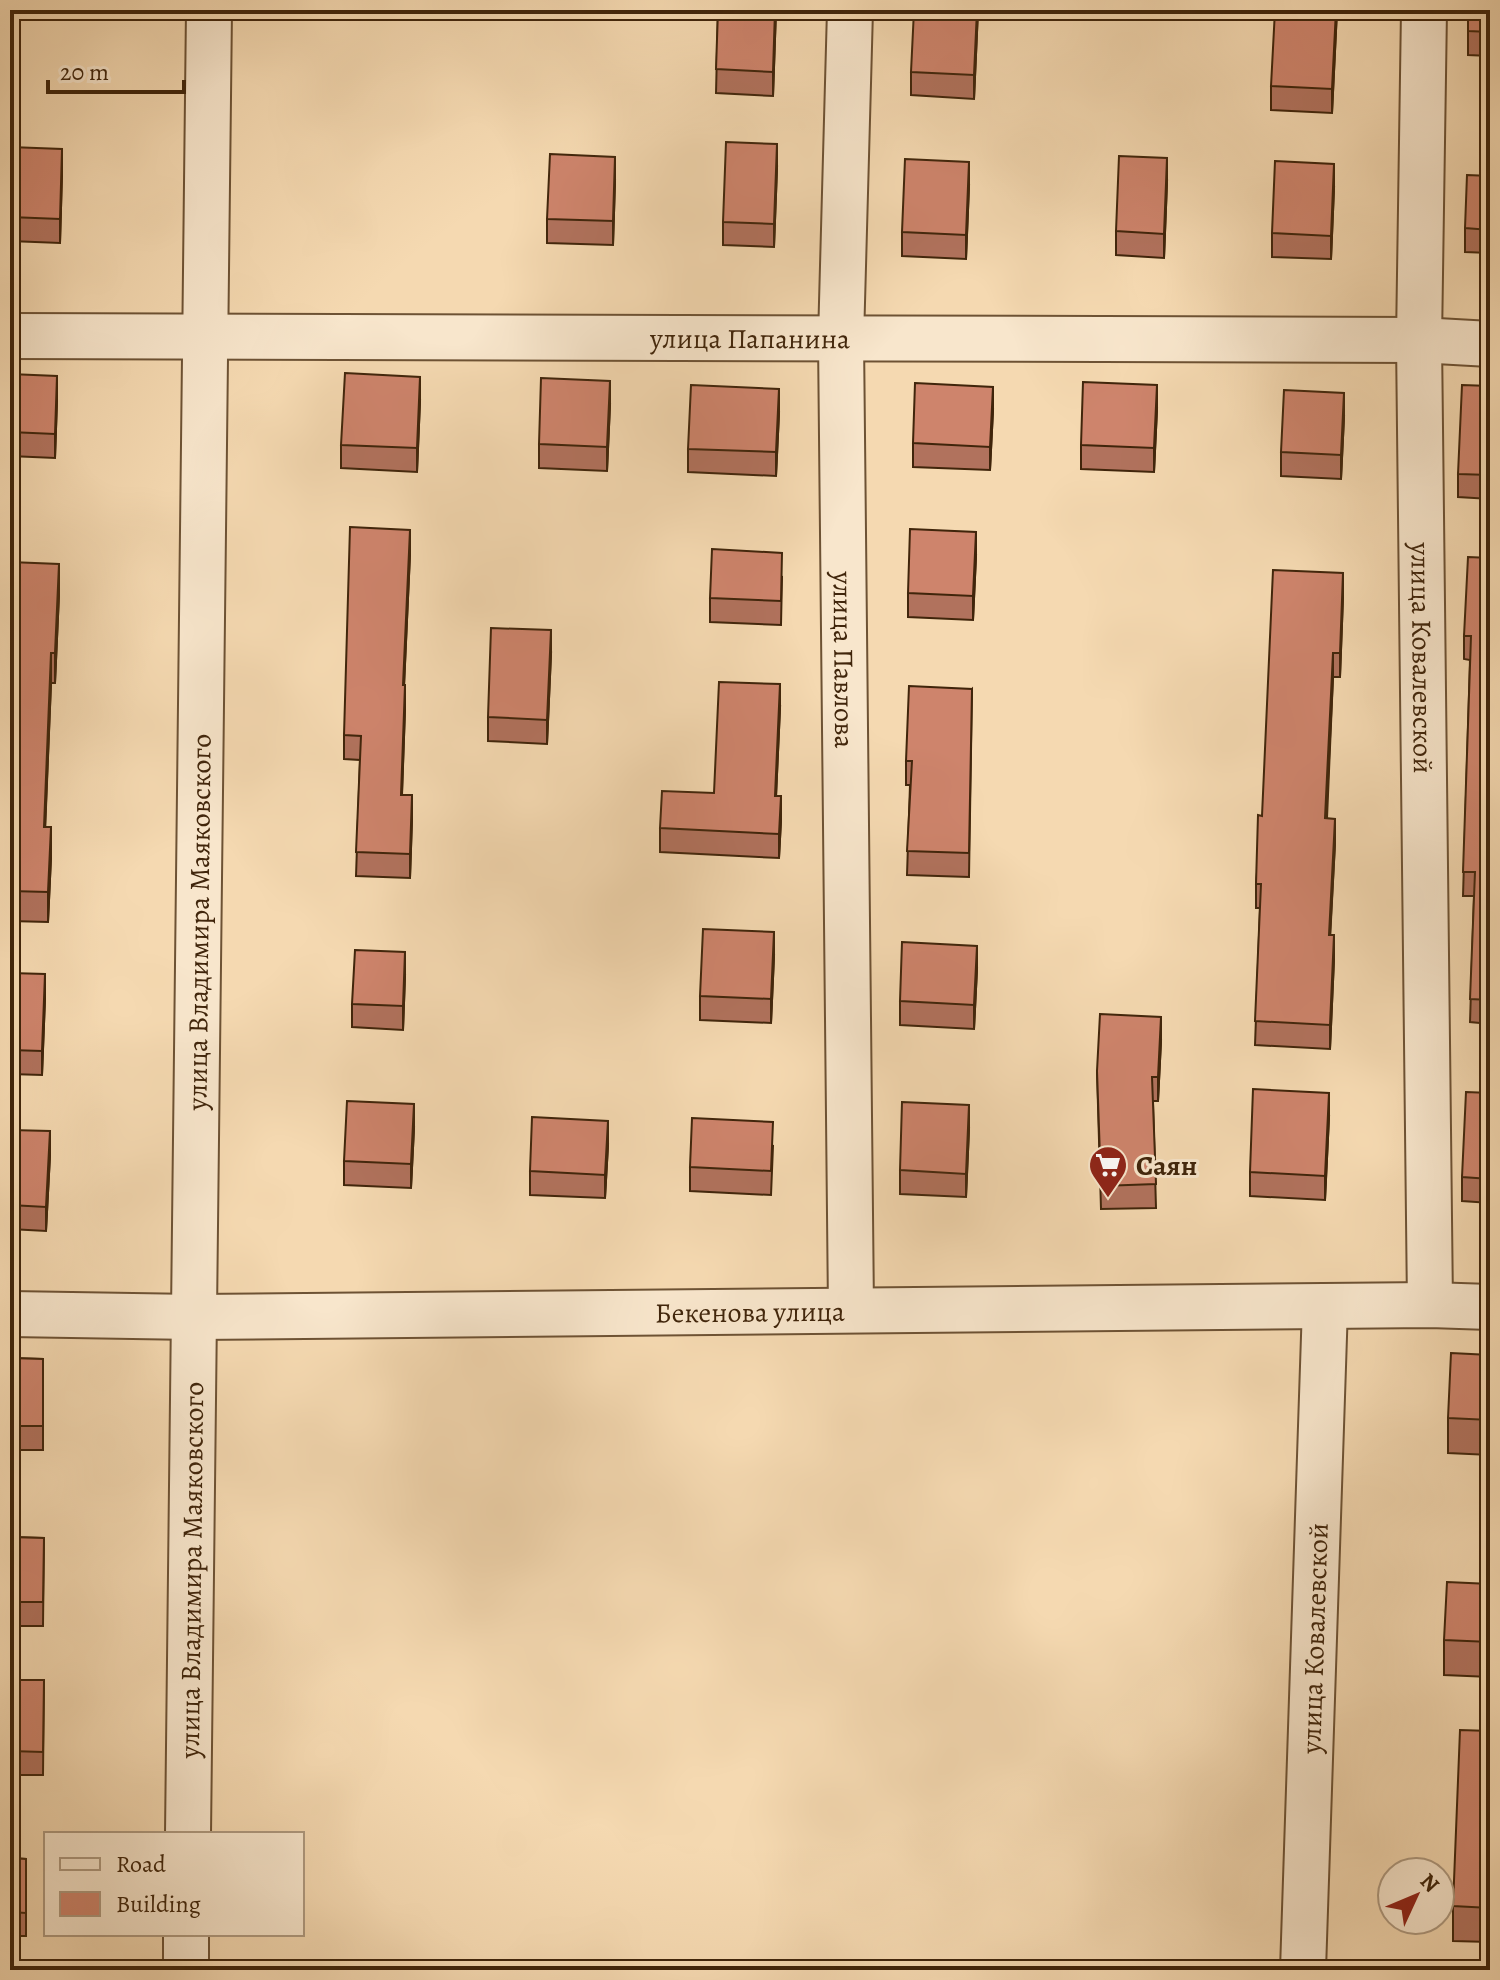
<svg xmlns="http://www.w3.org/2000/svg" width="1500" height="1980" font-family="Alegreya,serif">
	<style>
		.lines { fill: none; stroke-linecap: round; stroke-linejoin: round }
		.minor-casing { stroke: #6d5234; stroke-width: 48 }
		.minor { stroke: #f8e6cc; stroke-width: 44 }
		.wall { fill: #b1725d; stroke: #40250b; stroke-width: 2 }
		.shaded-wall { fill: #905c4c; stroke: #40250b; stroke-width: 2 }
		.building { fill: #ce846c; stroke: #40250b; stroke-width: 2 }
		.labels { text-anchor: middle; stroke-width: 6; stroke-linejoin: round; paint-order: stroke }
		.street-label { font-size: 28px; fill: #40250b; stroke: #f8e6cc }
		.poi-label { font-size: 28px; font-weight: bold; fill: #40250b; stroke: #f8e6cc; text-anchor: start }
	</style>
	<rect width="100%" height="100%" fill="#f5d9b1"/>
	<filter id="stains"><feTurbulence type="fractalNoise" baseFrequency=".0025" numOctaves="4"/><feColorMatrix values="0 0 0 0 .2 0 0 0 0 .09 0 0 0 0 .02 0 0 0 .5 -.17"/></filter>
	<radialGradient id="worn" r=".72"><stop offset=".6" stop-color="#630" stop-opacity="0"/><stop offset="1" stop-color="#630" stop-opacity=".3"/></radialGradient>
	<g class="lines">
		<g class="minor-casing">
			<g id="minor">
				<path id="s1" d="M 850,10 L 841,339 L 851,1310"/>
				<path id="s2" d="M 1424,10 L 1419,340 L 1430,1305"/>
				<path id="s3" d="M 10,336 L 1419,340 L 1490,344"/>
				<path id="s4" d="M 10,1314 L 194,1317 L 1430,1305 L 1490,1307"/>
				<path id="s5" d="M 188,1834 L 209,10"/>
				<path d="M 186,1970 L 186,1934"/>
				<path id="s6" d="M 1303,1970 L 1325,1306"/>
			</g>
		</g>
		<use href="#minor" class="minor"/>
	</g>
	<g class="wall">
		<path d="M 718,10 L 776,10 L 773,96 L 716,93 Z"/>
		<path d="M 978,10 L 974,99 L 911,95 L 911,72 Z"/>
		<path d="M 1337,10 L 1332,113 L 1271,110 L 1271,86 Z"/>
		<path d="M 1490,10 L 1490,56 L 1468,55 L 1468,31 Z"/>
		<path d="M 10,147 L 62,173 L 60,243 L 10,241 Z"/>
		<path d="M 777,168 L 774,247 L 723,245 L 723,222 Z"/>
		<path d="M 1490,176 L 1490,253 L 1465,252 L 1465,228 Z"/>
		<path d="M 615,181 L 613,245 L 547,243 L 547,219 Z"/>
		<path d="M 1167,182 L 1164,258 L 1116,255 L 1116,231 Z"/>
		<path d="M 969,186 L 966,259 L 902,256 L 902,232 Z"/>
		<path d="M 1334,188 L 1331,259 L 1272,257 L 1272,233 Z"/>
		<path d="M 10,374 L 57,400 L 55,458 L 10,456 Z"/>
		<path d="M 1490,386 L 1490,499 L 1458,497 L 1458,474 Z"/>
		<path d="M 420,401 L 417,472 L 341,468 L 341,445 Z"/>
		<path d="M 610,405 L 607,471 L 539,468 L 539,444 Z"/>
		<path d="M 1157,409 L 1154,472 L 1081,469 L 1081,445 Z"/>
		<path d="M 993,410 L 990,470 L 913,467 L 913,443 Z"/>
		<path d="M 779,413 L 776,476 L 688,472 L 688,449 Z"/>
		<path d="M 1344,417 L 1341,479 L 1281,476 L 1281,452 Z"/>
		<path d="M 410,554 L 404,685 L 405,709 L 402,795 L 412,819 L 410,878 L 356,876 L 360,760 L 344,759 L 344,735 Z"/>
		<path d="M 976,556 L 973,620 L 908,617 L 908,593 Z"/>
		<path d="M 1490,558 L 1490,1024 L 1470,1022 L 1474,896 L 1463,896 L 1470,660 L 1464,659 L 1464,636 Z"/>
		<path d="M 10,562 L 59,594 L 55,683 L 51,683 L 45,827 L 51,857 L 48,922 L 10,921 Z"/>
		<path d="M 782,577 L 781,625 L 710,622 L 710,598 Z"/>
		<path d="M 1343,597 L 1340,677 L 1333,677 L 1327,818 L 1335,843 L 1330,935 L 1334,959 L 1330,1049 L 1255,1045 L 1260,908 L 1256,908 L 1256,884 L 1262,816 Z"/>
		<path d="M 551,654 L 547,744 L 488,741 L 488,717 Z"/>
		<path d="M 972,689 L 969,877 L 907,875 L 910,785 L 906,785 L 906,761 Z"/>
		<path d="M 780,708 L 776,796 L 781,820 L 779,858 L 660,852 L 660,828 L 714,793 Z"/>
		<path d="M 774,956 L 771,1023 L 700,1020 L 700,996 Z"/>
		<path d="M 977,969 L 974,1029 L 900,1025 L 900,1001 Z"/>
		<path d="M 10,973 L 45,998 L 42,1075 L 10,1074 Z"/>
		<path d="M 405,976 L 403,1030 L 352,1027 L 352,1004 Z"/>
		<path d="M 1161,1041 L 1158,1101 L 1153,1101 L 1156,1208 L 1101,1209 L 1097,1071 Z"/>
		<path d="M 1490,1093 L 1490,1203 L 1462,1201 L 1462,1177 Z"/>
		<path d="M 1329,1117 L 1325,1200 L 1250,1196 L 1250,1172 Z"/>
		<path d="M 414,1128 L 411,1188 L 344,1185 L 344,1161 Z"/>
		<path d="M 969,1129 L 966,1197 L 900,1194 L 900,1170 Z"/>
		<path d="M 10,1130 L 50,1155 L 46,1231 L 10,1229 Z"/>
		<path d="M 608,1145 L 605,1198 L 530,1195 L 530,1171 Z"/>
		<path d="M 773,1146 L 771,1195 L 690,1191 L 690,1167 Z"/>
		<path d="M 1490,1355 L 1490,1455 L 1448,1453 L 1448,1418 Z"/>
		<path d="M 10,1358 L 43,1359 L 43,1450 L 10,1450 Z"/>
		<path d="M 10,1537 L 44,1538 L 43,1626 L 10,1626 Z"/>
		<path d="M 1490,1584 L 1490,1677 L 1444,1675 L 1444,1640 Z"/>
		<path d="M 10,1680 L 44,1680 L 43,1775 L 10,1775 Z"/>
		<path d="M 1490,1731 L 1490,1942 L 1453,1941 L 1453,1906 Z"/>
		<path d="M 10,1858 L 26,1859 L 26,1936 L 10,1936 Z"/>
	</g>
	<g class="shaded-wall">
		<path d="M 775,10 L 776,10 L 773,96 L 773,72 Z"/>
		<path d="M 977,10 L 978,10 L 974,99 L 974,75 Z"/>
		<path d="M 1336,10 L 1337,10 L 1332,113 L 1332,89 Z"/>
		<path d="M 777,144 L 777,168 L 774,247 L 774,224 Z"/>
		<path d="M 62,149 L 62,173 L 60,243 L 60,219 Z"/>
		<path d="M 615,157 L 615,181 L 613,245 L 613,221 Z"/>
		<path d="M 1167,158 L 1167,182 L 1164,258 L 1164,234 Z"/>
		<path d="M 969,162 L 969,186 L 966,259 L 966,235 Z"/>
		<path d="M 1334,164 L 1334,188 L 1331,259 L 1331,236 Z"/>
		<path d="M 57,376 L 57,400 L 55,458 L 55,434 Z"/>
		<path d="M 420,377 L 420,401 L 417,472 L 417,448 Z"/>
		<path d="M 610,381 L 610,405 L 607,471 L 607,447 Z"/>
		<path d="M 1157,385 L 1157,409 L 1154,472 L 1154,448 Z"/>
		<path d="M 993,387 L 993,410 L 990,470 L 990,447 Z"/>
		<path d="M 779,389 L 779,413 L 776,476 L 776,452 Z"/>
		<path d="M 1344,393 L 1344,417 L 1341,479 L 1341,455 Z"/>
		<path d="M 410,530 L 410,554 L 403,709 L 403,685 Z"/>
		<path d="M 976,532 L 976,556 L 973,620 L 973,596 Z"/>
		<path d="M 59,564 L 59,594 L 55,683 L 55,653 Z"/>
		<path d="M 1343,573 L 1343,597 L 1340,677 L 1340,653 Z"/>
		<path d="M 551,630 L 551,654 L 547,744 L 547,720 Z"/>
		<path d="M 51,653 L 51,683 L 44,857 L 44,827 Z"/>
		<path d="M 1333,653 L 1333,677 L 1325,842 L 1325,818 Z"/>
		<path d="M 780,684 L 780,708 L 775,819 L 775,796 Z"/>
		<path d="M 405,685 L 405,709 L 401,819 L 401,795 Z"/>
		<path d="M 412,795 L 412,819 L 410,878 L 410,854 Z"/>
		<path d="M 781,796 L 781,820 L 779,858 L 779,834 Z"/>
		<path d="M 1335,819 L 1335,843 L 1329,959 L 1329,935 Z"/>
		<path d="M 51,827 L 51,857 L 48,922 L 48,892 Z"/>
		<path d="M 774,932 L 774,956 L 771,1023 L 771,999 Z"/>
		<path d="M 1334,935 L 1334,959 L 1330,1049 L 1330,1025 Z"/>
		<path d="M 977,946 L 977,969 L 974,1029 L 974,1005 Z"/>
		<path d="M 405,952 L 405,976 L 403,1030 L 403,1006 Z"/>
		<path d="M 45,974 L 45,998 L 42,1075 L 42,1051 Z"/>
		<path d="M 1161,1017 L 1161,1041 L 1158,1101 L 1158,1077 Z"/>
		<path d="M 1329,1093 L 1329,1117 L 1325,1200 L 1325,1176 Z"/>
		<path d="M 414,1104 L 414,1128 L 411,1188 L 411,1164 Z"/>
		<path d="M 969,1105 L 969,1129 L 966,1197 L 966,1174 Z"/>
		<path d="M 608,1121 L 608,1145 L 605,1198 L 605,1175 Z"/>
		<path d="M 50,1131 L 50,1155 L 46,1231 L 46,1207 Z"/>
	</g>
	<g class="building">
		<path d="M 718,10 L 775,10 L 773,72 L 716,69 Z"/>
		<path d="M 914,10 L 977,10 L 974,75 L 911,72 Z"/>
		<path d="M 1275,10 L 1336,10 L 1332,89 L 1271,86 Z"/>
		<path d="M 1468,10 L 1490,10 L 1490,32 L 1468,31 Z"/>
		<path d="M 726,142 L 777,144 L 774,224 L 723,222 Z"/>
		<path d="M 10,147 L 62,149 L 60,219 L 10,217 Z"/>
		<path d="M 550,154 L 615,157 L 613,221 L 547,219 Z"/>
		<path d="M 1119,156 L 1167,158 L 1164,234 L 1116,231 Z"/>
		<path d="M 905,159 L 969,162 L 966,235 L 902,232 Z"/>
		<path d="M 1275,161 L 1334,164 L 1331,236 L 1272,233 Z"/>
		<path d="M 1467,175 L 1490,176 L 1490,230 L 1465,228 Z"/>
		<path d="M 345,373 L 420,377 L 417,448 L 341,445 Z"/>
		<path d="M 10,374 L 57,376 L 55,434 L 10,432 Z"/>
		<path d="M 541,378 L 610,381 L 607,447 L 539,444 Z"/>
		<path d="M 1083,382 L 1157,385 L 1154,448 L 1081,445 Z"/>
		<path d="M 915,383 L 993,387 L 990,447 L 913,443 Z"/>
		<path d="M 691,385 L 779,389 L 776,452 L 688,449 Z"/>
		<path d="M 1462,385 L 1490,386 L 1490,475 L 1458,474 Z"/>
		<path d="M 1284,390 L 1344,393 L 1341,455 L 1281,452 Z"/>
		<path d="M 350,527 L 410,530 L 403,685 L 405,685 L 401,795 L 412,795 L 410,854 L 356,852 L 361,736 L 344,735 Z"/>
		<path d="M 910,529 L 976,532 L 973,596 L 908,593 Z"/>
		<path d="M 712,549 L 782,553 L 781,601 L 710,598 Z"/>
		<path d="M 1468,557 L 1490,558 L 1490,1000 L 1470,999 L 1475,872 L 1463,872 L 1471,636 L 1464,636 Z"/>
		<path d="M 10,562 L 59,564 L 55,653 L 51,653 L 44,827 L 51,827 L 48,892 L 10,891 Z"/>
		<path d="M 1273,570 L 1343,573 L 1340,653 L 1333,653 L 1325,818 L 1335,819 L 1329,935 L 1334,935 L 1330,1025 L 1255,1021 L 1261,884 L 1256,884 L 1258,815 L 1262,816 Z"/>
		<path d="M 491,628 L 551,630 L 547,720 L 488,717 Z"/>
		<path d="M 719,682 L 780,684 L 775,796 L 781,796 L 779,834 L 660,828 L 662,791 L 714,793 Z"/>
		<path d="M 909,686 L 972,689 L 969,853 L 907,851 L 912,761 L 906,761 Z"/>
		<path d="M 703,929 L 774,932 L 771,999 L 700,996 Z"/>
		<path d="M 902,942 L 977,946 L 974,1005 L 900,1001 Z"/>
		<path d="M 355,950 L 405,952 L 403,1006 L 352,1004 Z"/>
		<path d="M 10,973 L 45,974 L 42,1051 L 10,1050 Z"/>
		<path d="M 1100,1014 L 1161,1017 L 1158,1077 L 1152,1077 L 1156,1184 L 1101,1186 L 1097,1071 Z"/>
		<path d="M 1253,1089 L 1329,1093 L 1325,1176 L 1250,1172 Z"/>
		<path d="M 1466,1092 L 1490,1093 L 1490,1179 L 1462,1177 Z"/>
		<path d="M 347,1101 L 414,1104 L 411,1164 L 344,1161 Z"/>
		<path d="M 902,1102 L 969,1105 L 966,1174 L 900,1170 Z"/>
		<path d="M 532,1117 L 608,1121 L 605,1175 L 530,1171 Z"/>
		<path d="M 692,1118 L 773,1122 L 771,1171 L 690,1167 Z"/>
		<path d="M 10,1130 L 50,1131 L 46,1207 L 10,1205 Z"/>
		<path d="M 1451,1353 L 1490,1355 L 1490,1420 L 1448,1418 Z"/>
		<path d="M 10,1358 L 43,1359 L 43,1426 L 10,1426 Z"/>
		<path d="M 10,1537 L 44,1538 L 43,1602 L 10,1602 Z"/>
		<path d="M 1447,1582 L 1490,1584 L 1490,1642 L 1444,1640 Z"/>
		<path d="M 10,1680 L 44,1680 L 43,1752 L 10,1751 Z"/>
		<path d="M 1460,1730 L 1490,1731 L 1490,1908 L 1453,1906 Z"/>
		<path d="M 10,1858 L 26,1859 L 26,1913 L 10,1912 Z"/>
	</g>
	<defs>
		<g id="supermarket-pin" transform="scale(2)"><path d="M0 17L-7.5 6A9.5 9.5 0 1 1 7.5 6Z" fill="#8f2418" stroke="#f8e6cc"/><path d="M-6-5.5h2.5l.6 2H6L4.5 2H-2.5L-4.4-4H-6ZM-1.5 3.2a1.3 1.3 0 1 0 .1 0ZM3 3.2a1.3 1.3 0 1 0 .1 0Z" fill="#fff"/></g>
	</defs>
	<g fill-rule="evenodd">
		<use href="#supermarket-pin" x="1108" y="1165"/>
	</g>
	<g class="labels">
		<g class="street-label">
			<text dy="10" stroke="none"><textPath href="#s3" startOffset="740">улица Папанина</textPath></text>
			<text dy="10" stroke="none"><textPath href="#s2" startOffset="648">улица Ковалевской</textPath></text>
			<text dy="10" stroke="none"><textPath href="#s1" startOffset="650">улица Павлова</textPath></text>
			<text dy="10" stroke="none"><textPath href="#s5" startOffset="912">улица Владимира Маяковского</textPath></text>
			<text dy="10" stroke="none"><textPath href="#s4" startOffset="740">Бекенова улица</textPath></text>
			<text dy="10" stroke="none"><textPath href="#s5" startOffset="264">улица Владимира Маяковского</textPath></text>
			<text dy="10" stroke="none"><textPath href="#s6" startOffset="332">улица Ковалевской</textPath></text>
		</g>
		<g class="poi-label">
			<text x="1136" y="1175">Саян</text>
		</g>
	</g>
	<rect width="1500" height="1980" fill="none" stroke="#f5d9b1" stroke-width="40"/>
	<rect x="12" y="12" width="1476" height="1956" fill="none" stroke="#40250b" stroke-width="4"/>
	<rect x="20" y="20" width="1460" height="1940" fill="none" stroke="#40250b" stroke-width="2"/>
	<rect x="44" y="1832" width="260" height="104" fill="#f8e6cc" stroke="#ae997f" stroke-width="2"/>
	<rect x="60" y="1858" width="40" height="12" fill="#f8e6cc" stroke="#ae997f" stroke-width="2"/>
	<text x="116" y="1872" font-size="24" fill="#40250b">Road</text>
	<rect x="60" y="1892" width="40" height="24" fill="#ce846c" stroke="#ae997f" stroke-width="2"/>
	<text x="116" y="1912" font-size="24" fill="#40250b">Building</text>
	<g transform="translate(1416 1896) rotate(46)"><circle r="38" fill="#f8e6cc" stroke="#ae997f" stroke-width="2"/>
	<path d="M0-6L14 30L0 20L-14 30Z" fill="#8f2418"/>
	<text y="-12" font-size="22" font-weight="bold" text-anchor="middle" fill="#40250b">N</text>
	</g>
	<path d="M48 80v12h136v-12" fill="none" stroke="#40250b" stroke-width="4"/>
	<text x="60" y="80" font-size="24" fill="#40250b" stroke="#f8e6cc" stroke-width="6" paint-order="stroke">20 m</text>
	<rect width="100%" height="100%" filter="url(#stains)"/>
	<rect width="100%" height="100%" fill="url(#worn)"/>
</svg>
